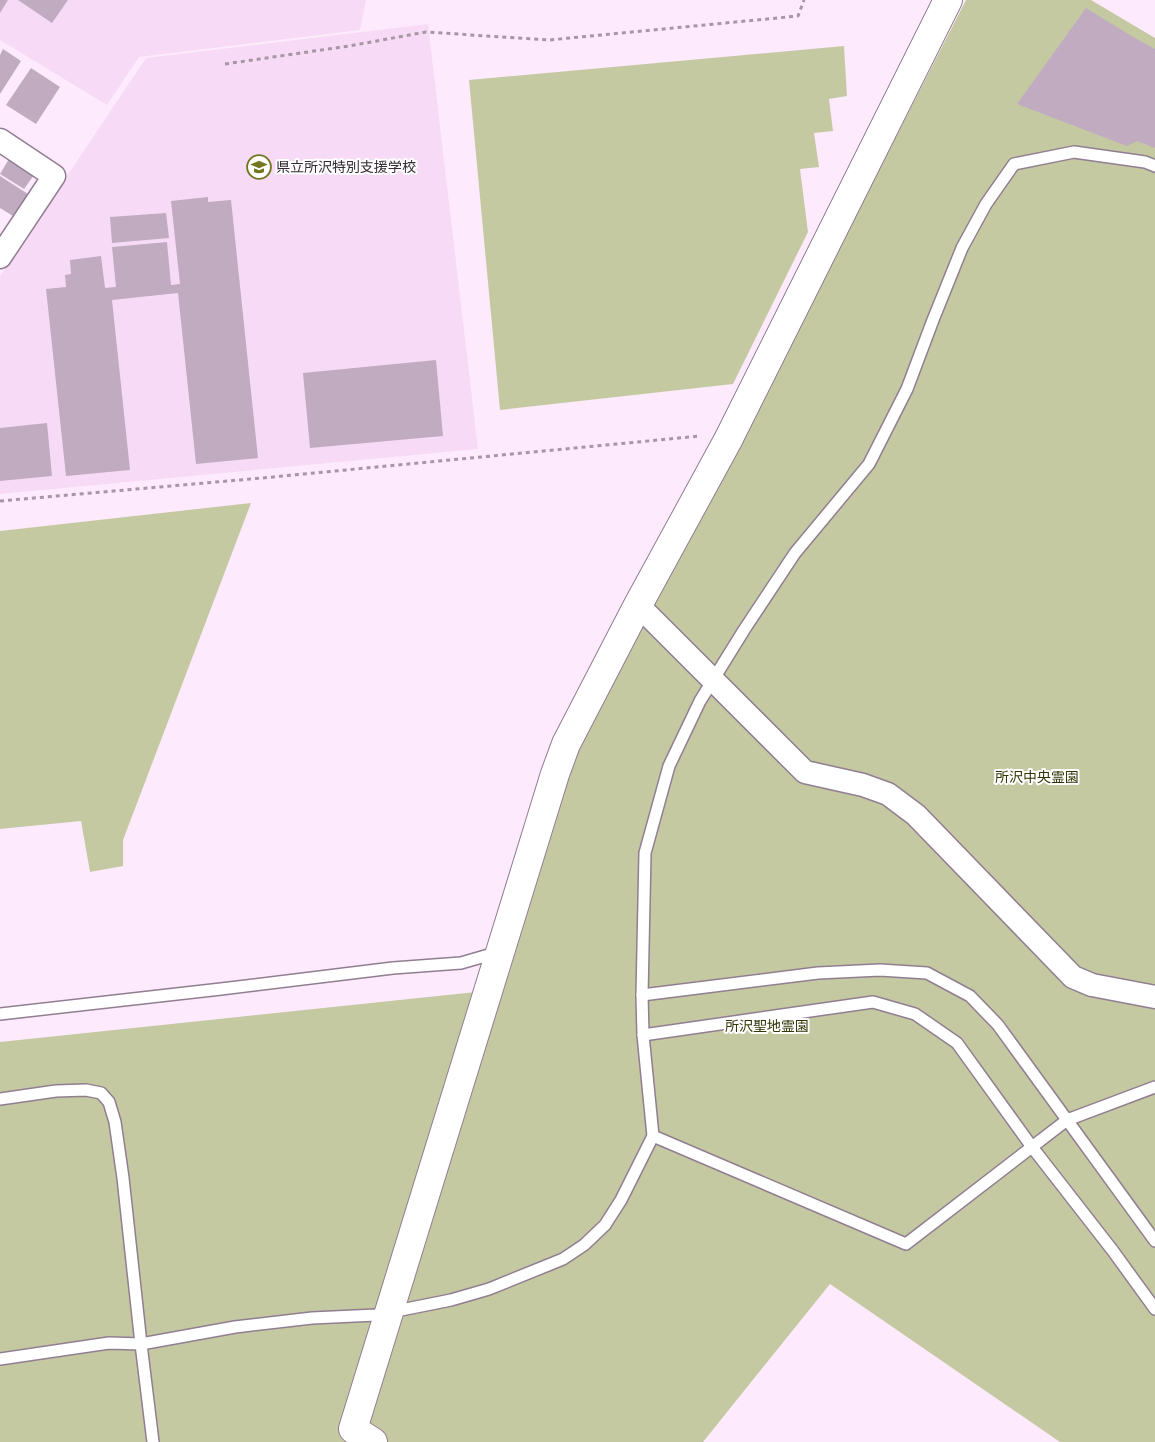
<svg xmlns="http://www.w3.org/2000/svg" width="1155" height="1442" font-family="Mulish,'Noto Sans JP',sans-serif">
	<style>
		.built { fill: #f7dbf6 }
		.green { fill: #c4c9a2 }
		.building { fill: #c0abc0 }
		.lines { fill: none; stroke-linecap: round; stroke-linejoin: round }
		.service-casing { stroke: #917e91; stroke-width: 14 }
		.minor-casing { stroke: #917e91; stroke-width: 25 }
		.tertiary-casing { stroke: #917e91; stroke-width: 30 }
		.path { stroke: #a597a5; stroke-width: 3; stroke-dasharray: 4 4; stroke-linecap: butt }
		.service { stroke: #fff; stroke-width: 11 }
		.minor { stroke: #fff; stroke-width: 22 }
		.tertiary { stroke: #fff; stroke-width: 28 }
		.labels { text-anchor: middle; stroke-width: 4; stroke-linejoin: round; paint-order: stroke }
		.poi-label { font-size: 14px; fill: #332a33; stroke: #fff; text-anchor: start }
		.park-label { font-size: 14px; fill: #323505; stroke: #fff }
	</style>
	<rect width="100%" height="100%" fill="#fdebfd"/>
	<g class="built">
		<path d="M 0,0 L 366,0 L 360,30 L 139,57 L 107,105 L 0,40 Z"/>
		<path d="M 428,24 L 478,449 L 0,494 L 0,276 L 146,58 Z"/>
	</g>
	<g class="green">
		<path d="M 966,0 L 1091,0 L 1155,38 L 1155,1442 L 1060,1442 L 830,1284 L 703,1442 L 0,1442 L 0,1042 L 476,992 L 560,774 L 744,434 Z"/>
		<path d="M 844,46 L 847,96 L 829,99 L 833,131 L 814,133 L 819,167 L 800,169 L 808,232 L 733,384 L 500,410 L 469,80 Z"/>
		<path d="M 251,503 L 123,840 L 123,866 L 90,872 L 81,821 L 0,829 L 0,531 Z"/>
	</g>
	<g class="building">
		<path d="M 0,0 L 8,0 L 0,13 Z"/>
		<path d="M 18,0 L 68,0 L 52,23 Z"/>
		<path d="M 1086,8 L 1133,37 L 1155,49 L 1155,148 L 1137,141 L 1127,146 L 1017,104 Z"/>
		<path d="M 3,49 L 21,61 L 0,94 L 0,55 Z"/>
		<path d="M 31,68 L 60,87 L 36,124 L 6,105 Z"/>
		<path d="M 9,159 L 34,175 L 24,189 L 0,174 Z"/>
		<path d="M 0,176 L 28,194 L 13,216 L 0,208 Z"/>
		<path d="M 208,197 L 208,202 L 231,200 L 258,458 L 196,464 L 178,293 L 112,300 L 130,470 L 66,476 L 46,289 L 66,287 L 65,275 L 71,274 L 70,260 L 101,256 L 105,288 L 116,287 L 112,247 L 167,242 L 171,285 L 180,284 L 171,201 Z"/>
		<path d="M 166,213 L 169,238 L 112,243 L 110,217 Z"/>
		<path d="M 436,360 L 443,436 L 310,448 L 303,373 Z"/>
		<path d="M 47,423 L 52,476 L 0,481 L 0,428 Z"/>
	</g>
	<g class="lines">
		<g class="service-casing">
			<g id="service">
				<path d="M 642,995 L 818,973 L 880,970 L 927,973 L 970,996 L 998,1025 L 1155,1241"/>
				<path d="M 0,1014 L 221,989 L 393,968 L 461,963 L 499,952"/>
				<path d="M 643,1035 L 873,1002 L 915,1014 L 957,1043 L 1032,1147 L 1113,1251 L 1155,1309"/>
				<path d="M 0,1099 L 56,1091 L 86,1090 L 101,1093 L 109,1102 L 115,1122 L 123,1178 L 141,1344 L 153,1442"/>
				<path d="M 653,1136 L 906,1244 L 1067,1120 L 1155,1087"/>
				<path d="M 0,1359 L 109,1343 L 141,1344 L 235,1327 L 312,1318 L 376,1315 L 451,1300 L 489,1289 L 563,1259 L 584,1245 L 605,1225 L 621,1200 L 653,1136 L 643,1035 L 642,995 L 645,853 L 669,766 L 700,701 L 744,630 L 795,553 L 869,464 L 907,389 L 933,320 L 962,248 L 986,204 L 1014,164 L 1074,152 L 1145,162 L 1155,166"/>
			</g>
		</g>
		<g class="minor-casing">
			<g id="minor">
				<path d="M 0,140 L 54,176 L 0,257"/>
				<path d="M 638,605 L 805,772 L 863,785 L 888,794 L 916,815 L 1073,977 L 1092,985 L 1155,997"/>
			</g>
		</g>
		<g class="tertiary-casing">
			<path id="tertiary" d="M 373,1442 L 353,1429 L 555,774 L 566,744 L 638,605 L 728,440 L 948,0"/>
		</g>
		<g class="path">
			<path d="M 225,64 L 349,46 L 426,32 L 549,40 L 798,16 L 804,0"/>
			<path d="M 0,501 L 262,478 L 700,436"/>
		</g>
		<use href="#service" class="service"/>
		<use href="#minor" class="minor"/>
		<use href="#tertiary" class="tertiary"/>
	</g>
	<defs>
		<g id="school-ring" transform="scale(1.25)"><circle r="9.5" fill="#fff" stroke="#71761f" stroke-width="1.5"/><path d="M0-5L7-2L0 1L-7-2ZM-4 1L0 2.5L4 1V4Q0 6-4 4Z" fill="#71761f"/></g>
	</defs>
	<g fill-rule="evenodd">
		<use href="#school-ring" x="259" y="167"/>
	</g>
	<g class="labels">
		<g class="poi-label">
			<text x="276" y="172">県立所沢特別支援学校</text>
		</g>
		<g class="park-label">
			<text x="1037" y="782">所沢中央霊園</text>
			<text x="767" y="1031">所沢聖地霊園</text>
		</g>
	</g>
</svg>
